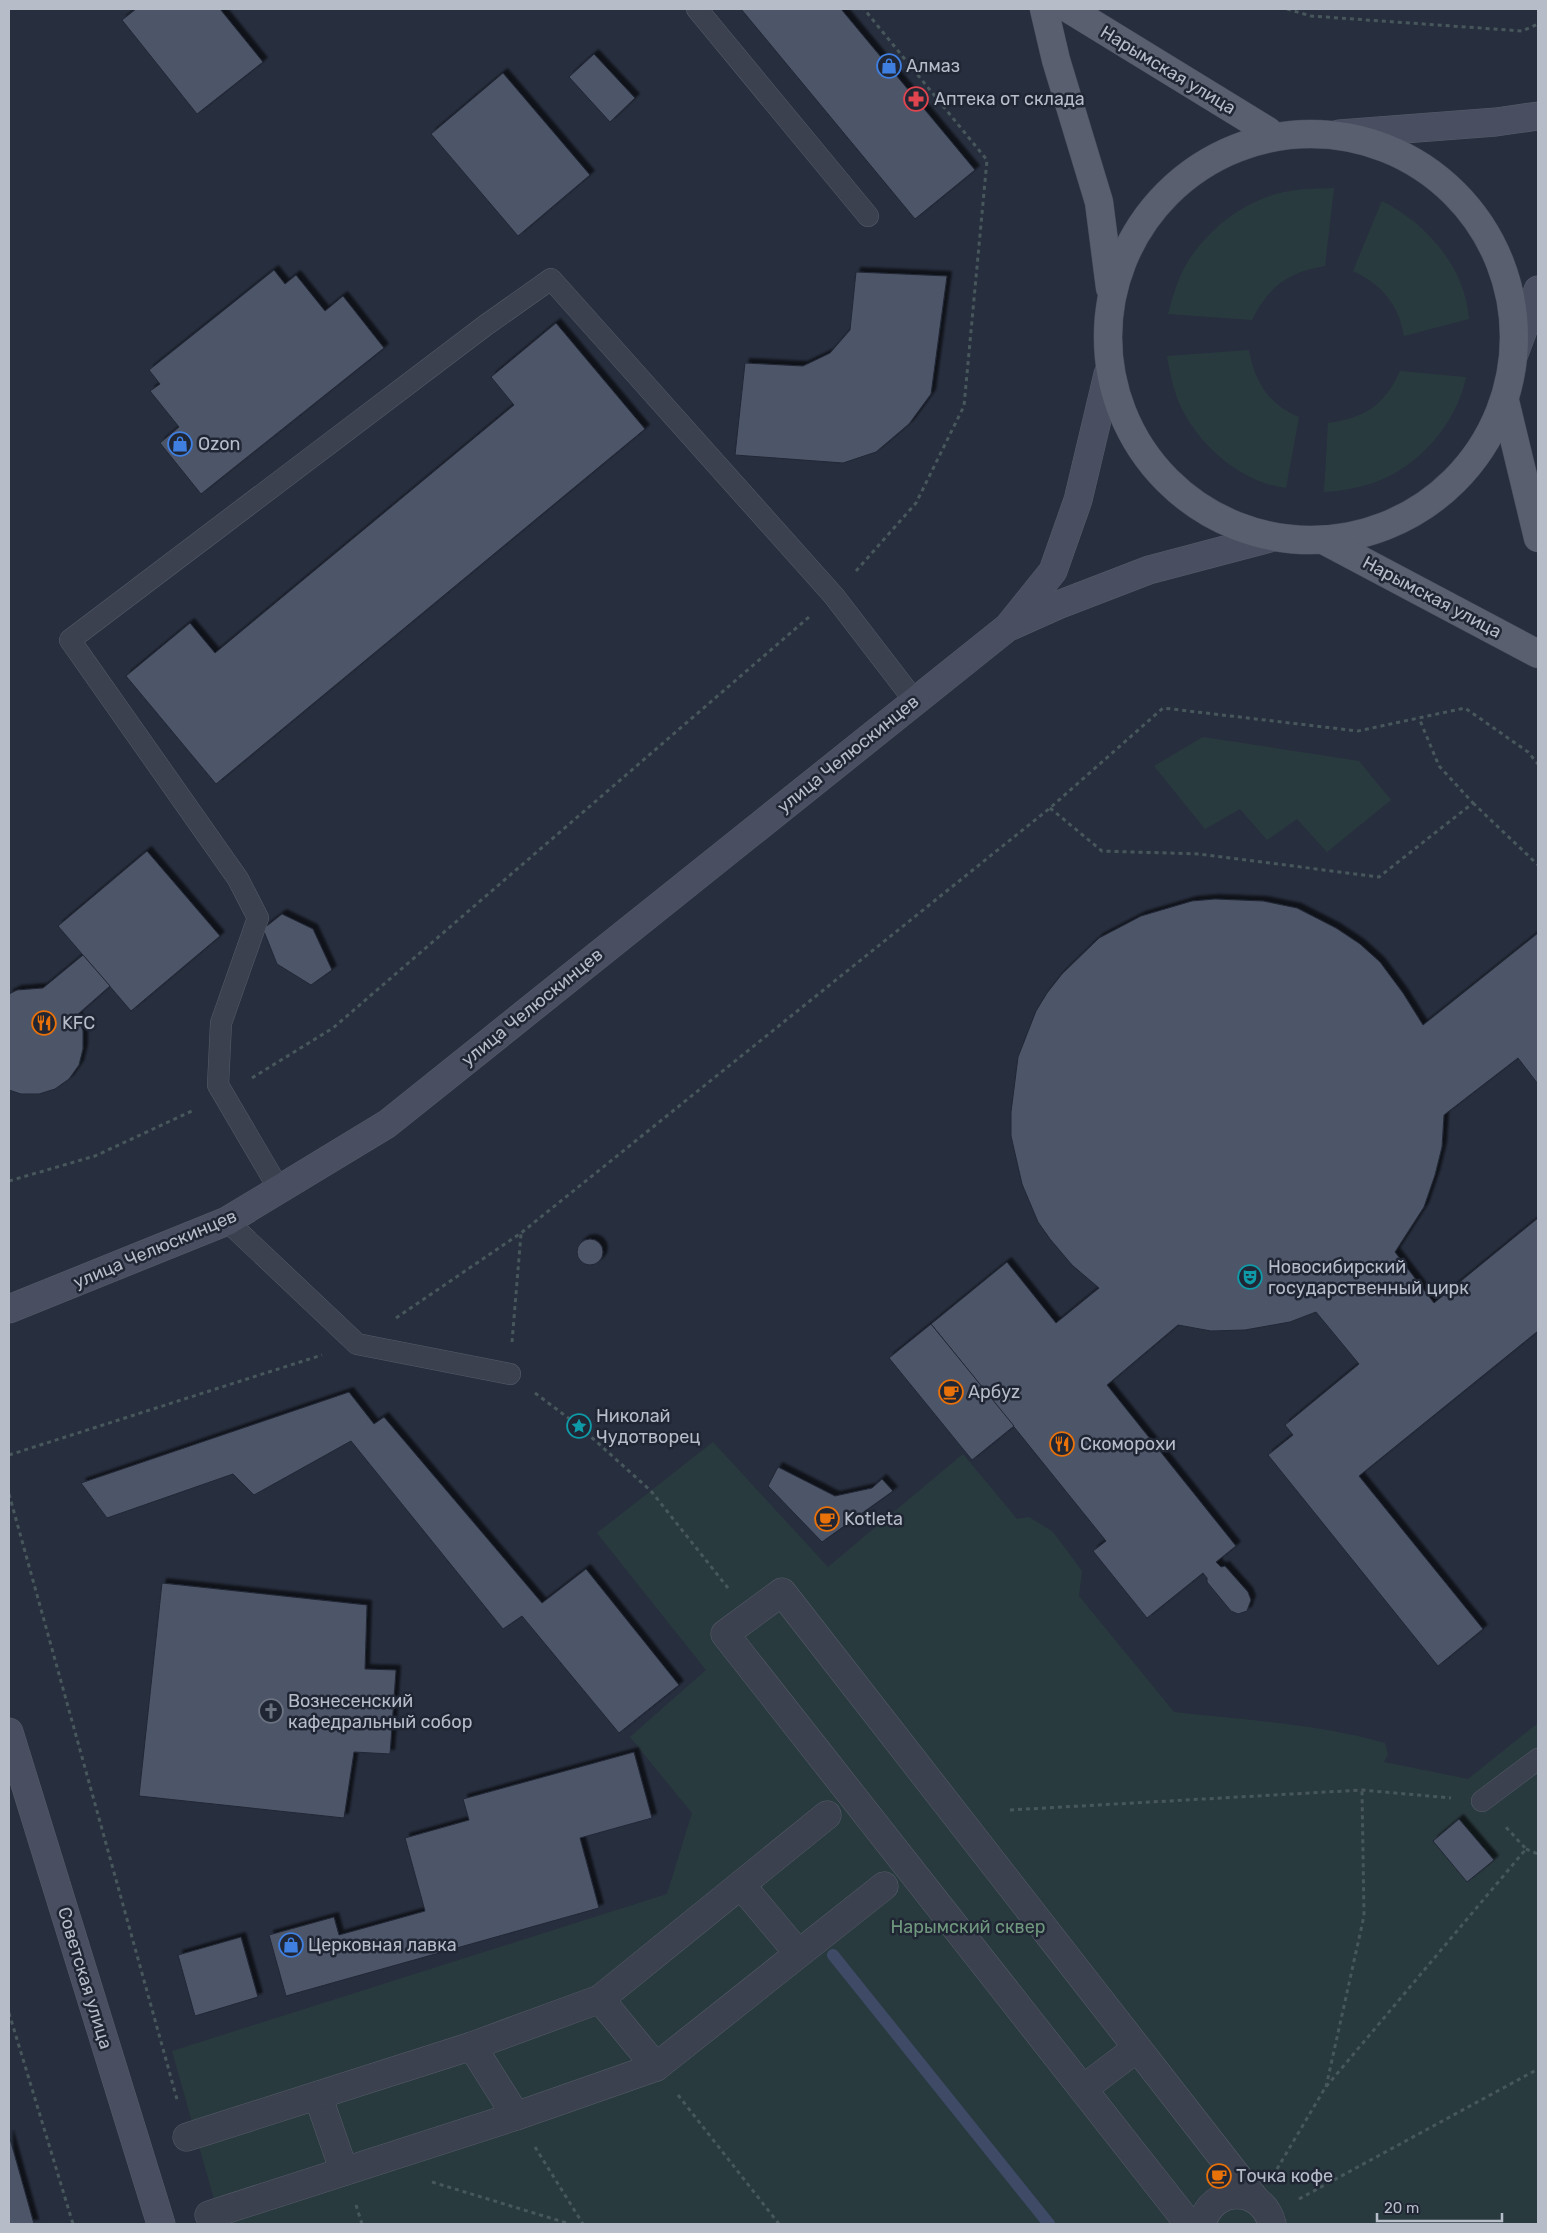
<svg xmlns="http://www.w3.org/2000/svg" width="1547" height="2233" font-family="Rubik,sans-serif">
	<style>
		.green { fill: #293a3f }
		.lines { fill: none; stroke-linecap: round; stroke-linejoin: round }
		.stream { stroke: #3e4a66; stroke-width: 12 }
		.building { fill: #4d5567; stroke: #222836; filter: url(#shadow) }
		.lane-casing { stroke: #565c69; stroke-width: 22 }
		.street-casing { stroke: #565c69; stroke-width: 29 }
		.secondary-casing { stroke: #565c69; stroke-width: 29 }
		.primary-casing { stroke: #444a58; stroke-width: 29 }
		.path { stroke: #47575c; stroke-width: 3; stroke-dasharray: 4 4; stroke-linecap: butt }
		.lane { stroke: #3b414e; stroke-width: 21 }
		.street { stroke: #3b414e; stroke-width: 28 }
		.secondary { stroke: #494f61; stroke-width: 28 }
		.primary { stroke: #595f6e; stroke-width: 28 }
		.labels { text-anchor: middle; stroke-width: 5; stroke-linejoin: round; paint-order: stroke }
		.poi-label { font-size: 18px; fill: #b7bcc9; stroke: #202634; text-anchor: start }
		.street-label { font-size: 18px; fill: #b7bcc9; stroke: #202634 }
		.park-label { font-size: 18px; fill: #70987e; stroke: #202634 }
	</style>
	<defs>
		<filter id="shadow"><feDropShadow dx="4.5" dy="-4.5" stdDeviation="1" flood-color="#0009"/></filter>
	</defs>
	<rect width="100%" height="100%" fill="#272e3e"/>
	<g class="green">
		<path d="M 1334,188 L 1325,266 C 1288,272 1269,286 1252,320 L 1168,314 C 1173,296 1178,278 1187,263 C 1210,226 1251,195 1296,190 C 1308,188 1322,189 1334,188 Z"/>
		<path d="M 1382,201 C 1427,224 1465,267 1469,319 L 1404,336 C 1399,304 1381,284 1353,271 Z"/>
		<path d="M 1249,350 C 1254,381 1269,405 1299,417 L 1286,488 C 1241,482 1199,446 1180,405 C 1173,389 1170,372 1167,356 Z"/>
		<path d="M 1400,371 L 1466,377 C 1457,423 1418,468 1373,483 C 1357,488 1341,491 1324,492 L 1328,423 C 1365,418 1385,405 1400,371 Z"/>
		<path d="M 1203,737 L 1359,761 L 1391,800 L 1327,852 L 1297,819 L 1267,840 L 1240,809 L 1205,829 L 1154,766 Z"/>
		<path d="M 713,1442 L 828,1567 L 963,1454 L 1017,1519 L 1029,1517 L 1053,1532 L 1082,1571 L 1079,1596 L 1174,1712 C 1245,1720 1317,1724 1385,1743 L 1388,1754 L 1384,1762 L 1468,1779 L 1538,1723 L 1538,2224 L 221,2224 L 172,2051 L 667,1894 L 692,1813 L 630,1737 L 706,1670 L 597,1533 Z"/>
	</g>
	<g class="lines">
		<path class="stream" d="M 833,1955 L 1049,2224"/>
	</g>
	<g class="building">
		<path d="M 136,9 L 220,9 L 263,62 L 197,114 L 122,20 Z"/>
		<path d="M 741,9 L 841,9 L 975,170 L 915,219 Z"/>
		<path d="M 594,54 L 635,98 L 610,122 L 569,77 Z"/>
		<path d="M 503,73 L 590,175 L 518,236 L 431,134 Z"/>
		<path d="M 274,270 L 285,284 L 296,275 L 325,311 L 343,296 L 384,348 L 201,494 L 160,443 L 179,427 L 150,391 L 160,384 L 149,370 Z"/>
		<path d="M 856,272 L 947,276 L 931,394 L 909,424 L 876,452 L 843,463 L 735,455 L 745,363 L 803,366 L 830,353 L 850,330 Z"/>
		<path d="M 556,323 L 645,429 L 216,784 L 126,676 L 190,623 L 215,653 L 514,405 L 491,377 Z"/>
		<path d="M 147,851 L 220,936 L 131,1011 L 58,926 Z"/>
		<path d="M 1215,899 L 1263,901 L 1297,908 L 1336,928 L 1360,944 L 1380,962 L 1403,993 L 1423,1025 L 1538,933 L 1538,1084 L 1518,1058 L 1444,1115 L 1442,1147 L 1435,1175 L 1424,1207 L 1395,1252 L 1434,1303 L 1538,1218 L 1538,1331 L 1359,1476 L 1483,1629 L 1438,1666 L 1268,1455 L 1293,1435 L 1285,1425 L 1359,1364 L 1316,1312 L 1290,1322 L 1245,1330 L 1211,1331 L 1178,1325 L 1107,1385 L 1236,1546 L 1216,1562 L 1221,1567 L 1225,1566 L 1248,1592 L 1251,1600 L 1247,1611 L 1238,1614 L 1231,1611 L 1207,1582 L 1207,1578 L 1203,1573 L 1147,1618 L 1093,1551 L 1106,1541 L 931,1324 L 1007,1262 L 1056,1323 L 1099,1288 L 1072,1265 L 1050,1239 L 1038,1222 L 1022,1184 L 1011,1136 L 1011,1112 L 1018,1057 L 1036,1011 L 1047,993 L 1062,974 L 1099,938 L 1141,916 L 1192,901 Z"/>
		<path d="M 282,914 L 313,929 L 332,970 L 311,985 L 277,964 L 263,929 Z"/>
		<path d="M 83,955 L 110,986 L 77,1015 L 83,1031 L 83,1049 L 79,1065 L 69,1079 L 55,1089 L 39,1094 L 21,1094 L 9,1090 L 9,994 L 17,990 L 43,988 Z"/>
		<circle cx="590" cy="1252" r="13"/>
		<path d="M 931,1324 L 1014,1426 L 972,1460 L 889,1358 Z"/>
		<path d="M 349,1392 L 374,1424 L 384,1417 L 542,1603 L 586,1569 L 679,1685 L 619,1733 L 522,1616 L 503,1629 L 351,1441 L 254,1495 L 233,1474 L 107,1518 L 81,1483 Z"/>
		<path d="M 778,1467 L 835,1496 L 872,1488 L 882,1479 L 893,1491 L 822,1542 L 768,1486 Z"/>
		<path d="M 162,1583 L 367,1605 L 365,1669 L 396,1670 L 390,1754 L 354,1752 L 344,1818 L 139,1796 Z"/>
		<path d="M 634,1752 L 652,1818 L 580,1838 L 599,1908 L 286,1996 L 269,1935 L 334,1917 L 339,1935 L 425,1911 L 405,1838 L 469,1820 L 463,1799 Z"/>
		<path d="M 1459,1819 L 1494,1860 L 1467,1882 L 1433,1841 Z"/>
		<path d="M 241,1937 L 258,1997 L 195,2016 L 178,1955 Z"/>
		<path d="M 9,2135 L 34,2224 L 9,2224 Z"/>
	</g>
	<g class="lines">
		<g class="lane-casing">
			<g id="lane">
				<path d="M 697,9 L 868,216"/>
				<path d="M 279,1189 L 218,1085 L 221,1023 L 258,918 L 238,879 L 70,640 L 486,325 L 551,279 L 834,596 L 914,700"/>
				<path d="M 227,1221 L 357,1344 L 510,1374"/>
				<path d="M 1482,1801 L 1538,1759"/>
			</g>
		</g>
		<g class="street-casing">
			<g id="street">
				<path d="M 741,1885 L 798,1953"/>
				<path d="M 600,1999 L 656,2067"/>
				<path d="M 472,2046 L 516,2116"/>
				<path d="M 1083,2089 L 1137,2048"/>
				<path d="M 318,2096 L 344,2171"/>
				<path d="M 187,2137 L 472,2046 L 600,1999 L 827,1815"/>
				<path d="M 209,2215 L 516,2116 L 656,2067 L 884,1886"/>
				<path d="M 1189,2224 L 725,1634 L 782,1592 L 1255,2199"/>
				<path d="M 1202,2224 C 1212,2185 1262,2185 1272,2224"/>
			</g>
		</g>
		<g class="secondary-casing">
			<g id="secondary">
				<path d="M 1339,134 L 1496,122 L 1538,116"/>
				<path d="M 1514,354 L 1538,290"/>
				<path d="M 1011,626 L 1058,605 L 1149,570 L 1270,538"/>
				<path d="M 9,1309 L 227,1221 L 387,1124 L 1008,627 L 1053,571 L 1078,500 L 1108,374"/>
				<path d="M 9,1732 L 161,2224"/>
			</g>
		</g>
		<g class="primary-casing">
			<g id="primary">
				<path d="M 1044,9 L 1056,60 L 1099,202 L 1110,288"/>
				<path d="M 1069,9 L 1268,131"/>
				<circle cx="1311" cy="337" r="203"/>
				<path d="M 1505,401 L 1538,538"/>
				<path d="M 1325,541 L 1538,654"/>
			</g>
		</g>
		<g class="path">
			<path d="M 1287,9 L 1311,16 L 1522,31 L 1538,24"/>
			<path d="M 856,571 L 916,503 L 964,406 L 987,160 L 864,9"/>
			<path d="M 1473,803 L 1538,865"/>
			<path d="M 1050,808 L 1102,851 L 1199,854 L 1379,877 L 1473,803 L 1439,766 L 1419,718"/>
			<path d="M 252,1078 L 333,1028 L 809,617"/>
			<path d="M 9,1181 L 95,1156 L 194,1110"/>
			<path d="M 396,1318 L 521,1233 L 1050,808 L 1163,708 L 1358,731 L 1465,708 L 1528,752 L 1538,764"/>
			<path d="M 512,1342 L 521,1234"/>
			<path d="M 535,1393 L 579,1426 L 651,1491 L 728,1588"/>
			<path d="M 9,1455 L 322,1355"/>
			<path d="M 9,1494 L 178,2103"/>
			<path d="M 1010,1810 L 1362,1790 L 1451,1798"/>
			<path d="M 1526,1849 L 1538,1854"/>
			<path d="M 9,2013 L 73,2224"/>
			<path d="M 1326,2087 L 1364,1916 L 1362,1790"/>
			<path d="M 678,2095 L 779,2224"/>
			<path d="M 535,2147 L 583,2224"/>
			<path d="M 1277,2169 L 1325,2088 L 1526,1849 L 1504,1825"/>
			<path d="M 432,2182 L 570,2224"/>
			<path d="M 1299,2199 L 1538,2069"/>
			<path d="M 356,2205 L 362,2224"/>
		</g>
		<use href="#lane" class="lane"/>
		<use href="#street" class="street"/>
		<use href="#secondary" class="secondary"/>
		<use href="#primary" class="primary"/>
	</g>
	<defs>
		<g id="shop-ring" transform="scale(1.25)"><circle r="9.5" fill="#202634" stroke="#3f7fe0" stroke-width="1.5"/><path d="M-5-2.5h2.3a2.7 3.5 0 0 1 5.4 0H5L5.5 6h-11ZM-1.5-2.5h3a1.5 2.3 0 0 0-3 0Z" fill="#3f7fe0"/></g>
		<g id="pharmacy-ring" transform="scale(1.25)"><circle r="9.5" fill="#202634" stroke="#e0444e" stroke-width="1.5"/><path d="M-2-6h4v4h4v4h-4v4h-4v-4h-4v-4h4Z" fill="#e0444e"/></g>
		<g id="restaurant-ring" transform="scale(1.25)"><circle r="9.5" fill="#202634" stroke="#e8710a" stroke-width="1.5"/><path d="M-5-6h1v4h1v-4h1v4h1v-4h1v5L-1.5 .5V6h-2V.5L-5-1ZM5-6V6H3V1.5H1.5Q1.5-4 5-6Z" fill="#e8710a"/></g>
		<g id="theatre-ring" transform="scale(1.25)"><circle r="9.5" fill="#202634" stroke="#0f9aa8" stroke-width="1.5"/><path d="M-5-5.5Q0-4 5-5.5V0Q5 5 0 6Q-5 5-5 0ZM-3.3-2.5H-1v1.5H-3.3ZM1-2.5H3.3v1.5H1ZM-2.8 1Q0 5.5 2.8 1Z" fill="#0f9aa8"/></g>
		<g id="cafe-ring" transform="scale(1.25)"><circle r="9.5" fill="#202634" stroke="#e8710a" stroke-width="1.5"/><path d="M-5.5-4.5H6V0H3Q3 3.5 0 3.5H-2.5Q-5.5 3.5-5.5 0ZM3-3.2v2h1.7v-2ZM-6 4.5H4V6H-6Z" fill="#e8710a"/></g>
		<g id="sight-ring" transform="scale(1.25)"><circle r="9.5" fill="#202634" stroke="#0f9aa8" stroke-width="1.5"/><path d="M0-6L1.8-2.2L6-1.7L2.9 1.2L3.7 5.4L0 3.3L-3.7 5.4L-2.9 1.2L-6-1.7L-1.8-2.2Z" fill="#0f9aa8"/></g>
		<g id="church-ring" transform="scale(1.25)"><circle r="9.5" fill="#202634" stroke="#6b7280" stroke-width="1.5"/><path d="M-1.2-6h2.4v3.5h3.3v2.4h-3.3V6h-2.4V-.1h-3.3v-2.4h3.3Z" fill="#6b7280"/></g>
	</defs>
	<g fill-rule="evenodd">
		<use href="#shop-ring" x="889" y="66"/>
		<use href="#pharmacy-ring" x="916" y="99"/>
		<use href="#shop-ring" x="180" y="444"/>
		<use href="#restaurant-ring" x="44" y="1023"/>
		<use href="#theatre-ring" x="1250" y="1277"/>
		<use href="#cafe-ring" x="951" y="1392"/>
		<use href="#sight-ring" x="579" y="1426"/>
		<use href="#restaurant-ring" x="1062" y="1444"/>
		<use href="#cafe-ring" x="827" y="1519"/>
		<use href="#church-ring" x="271" y="1711"/>
		<use href="#shop-ring" x="291" y="1945"/>
		<use href="#cafe-ring" x="1219" y="2176"/>
	</g>
	<g class="labels">
		<g class="poi-label">
			<text x="906" y="72">Алмаз</text>
			<text x="934" y="105">Аптека от склада</text>
			<text x="198" y="450">Ozon</text>
			<text x="62" y="1029">KFC</text>
			<text x="1268" y="1273">Новосибирский<tspan x="1268" dy="21">государственный цирк</tspan></text>
			<text x="968" y="1398">Арбуz</text>
			<text x="596" y="1422">Николай<tspan x="596" dy="21">Чудотворец</tspan></text>
			<text x="1080" y="1450">Скоморохи</text>
			<text x="844" y="1525">Kotleta</text>
			<text x="288" y="1707">Вознесенский<tspan x="288" dy="21">кафедральный собор</tspan></text>
			<text x="308" y="1951">Церковная лавка</text>
			<text x="1236" y="2182">Точка кофе</text>
		</g>
		<g class="street-label">
			<text transform="translate(1168 70) rotate(31)" y="6">Нарымская улица</text>
			<text transform="translate(1432 597) rotate(28)" y="6">Нарымская улица</text>
			<text transform="translate(848 754) rotate(-39)" y="6">улица Челюскинцев</text>
			<text transform="translate(532 1007) rotate(-39)" y="6">улица Челюскинцев</text>
			<text transform="translate(155 1249) rotate(-23)" y="6">улица Челюскинцев</text>
			<text transform="translate(85 1978) rotate(73)" y="6">Советская улица</text>
		</g>
		<g class="park-label">
			<text x="968" y="1933">Нарымский сквер</text>
		</g>
	</g>
	<rect width="1547" height="2233" fill="none" stroke="#b7bcc9" stroke-width="20"/>
	<path d="M1377 2213v8h125v-8" fill="none" stroke="#b7bcc9" stroke-width="2.5"/>
	<text x="1384" y="2213" font-size="15" fill="#b7bcc9" stroke="#202634" stroke-width="4" paint-order="stroke">20 m</text>
</svg>
